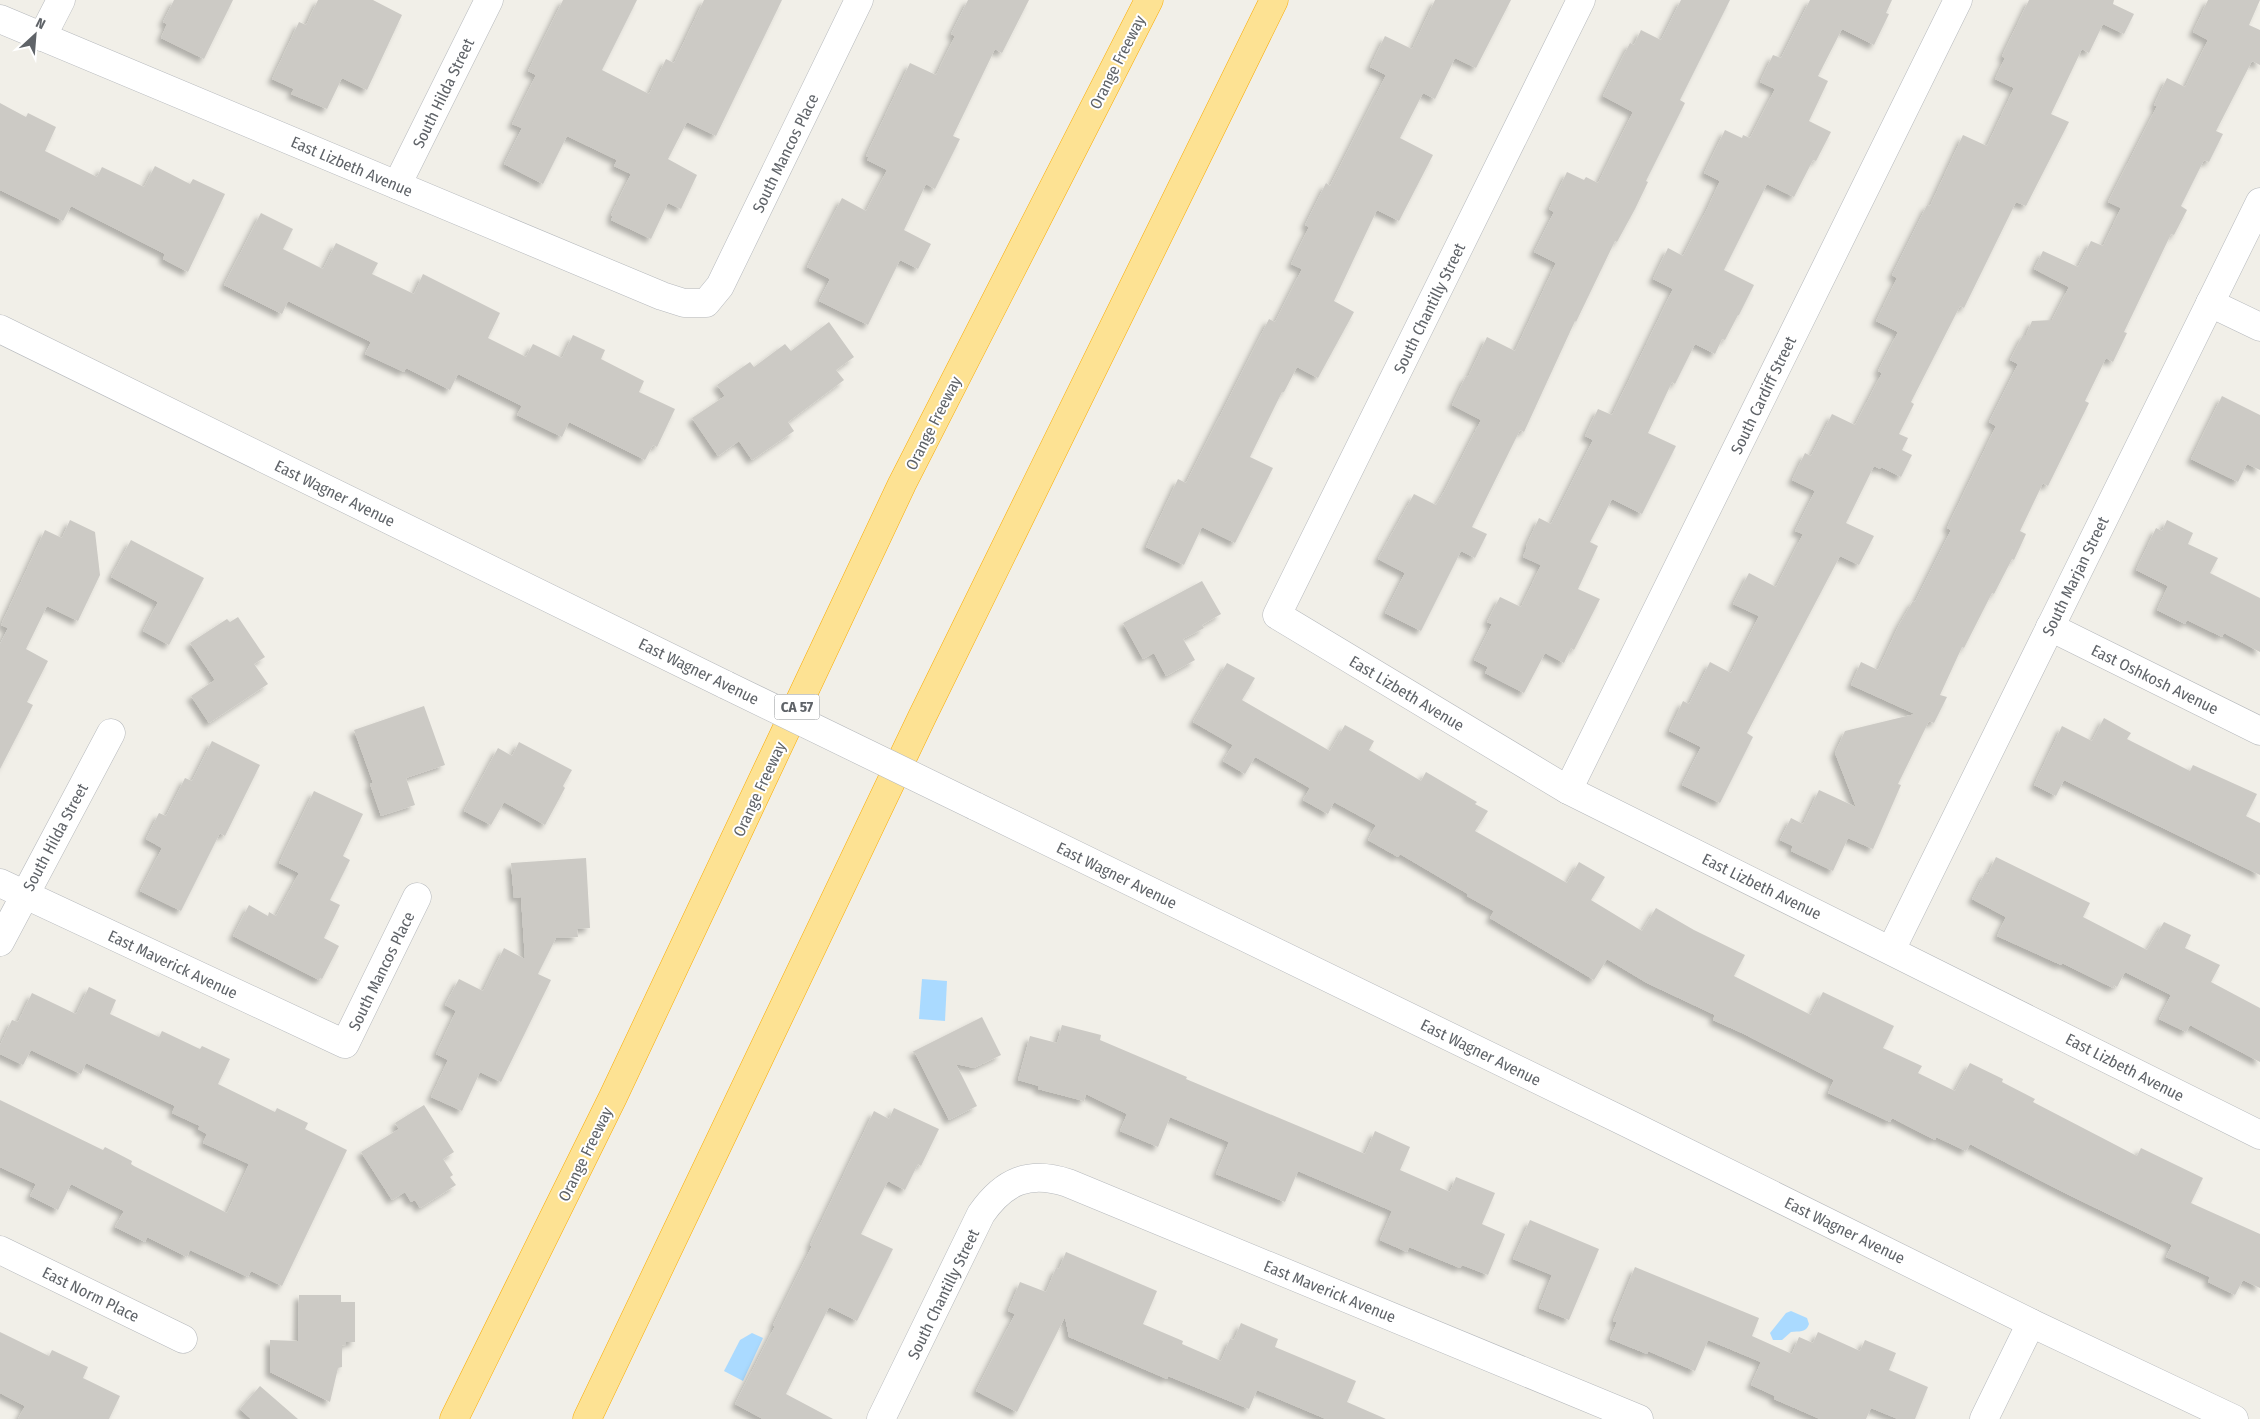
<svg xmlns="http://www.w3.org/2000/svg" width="2260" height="1419" font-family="'Fira Sans Condensed',sans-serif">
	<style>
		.water { fill: #aadaff }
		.building { fill: #cccac5; filter: url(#shadow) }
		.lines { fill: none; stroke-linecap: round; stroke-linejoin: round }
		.minor-casing { stroke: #b5b8bc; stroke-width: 29 }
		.highway-casing { stroke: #f9ab00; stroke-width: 29 }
		.minor { stroke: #fff; stroke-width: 28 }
		.highway { stroke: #fde293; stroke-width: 28 }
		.minor-bridge-casing { stroke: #b5b8bc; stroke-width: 29; stroke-linecap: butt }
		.minor-bridge { stroke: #fff; stroke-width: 28 }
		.labels { text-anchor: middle; stroke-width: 4; stroke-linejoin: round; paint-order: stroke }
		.shield { fill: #fff; stroke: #8f9295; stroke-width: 1 }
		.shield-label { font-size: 15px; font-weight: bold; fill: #5f6368 }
		.street-label { font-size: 16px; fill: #5f6368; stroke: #fff }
	</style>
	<defs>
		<filter id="shadow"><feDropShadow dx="-4.5" dy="4.5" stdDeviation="2.5" flood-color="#0004"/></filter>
	</defs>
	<rect width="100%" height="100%" fill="#f1efe8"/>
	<g class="water">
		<path d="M 922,979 L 947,981 L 945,1021 L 919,1019 Z"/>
		<path d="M 1791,1311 L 1807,1318 L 1809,1324 C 1806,1333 1799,1331 1791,1332 L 1782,1340 L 1773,1340 L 1770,1333 L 1786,1313 Z"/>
		<path d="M 752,1333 L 763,1338 L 743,1381 L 724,1371 L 740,1340 Z"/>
	</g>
	<g class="building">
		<path d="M 174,0 L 233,0 L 204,59 L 161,38 L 167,24 L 163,22 Z"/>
		<path d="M 318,0 L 373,0 L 402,15 L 367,90 L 342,78 L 327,109 L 291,94 L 294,89 L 272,79 L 299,22 L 306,25 Z"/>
		<path d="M 563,0 L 637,0 L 602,70 L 649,94 L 666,59 L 674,63 L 704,0 L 782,0 L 716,136 L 687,122 L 668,159 L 697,175 L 681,209 L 668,203 L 651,239 L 611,220 L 613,216 L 611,215 L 631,174 L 614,166 L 617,160 L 567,136 L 543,184 L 504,164 L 522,128 L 512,124 L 536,75 L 528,71 Z"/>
		<path d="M 968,0 L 1029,0 L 1002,53 L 995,49 L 953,136 L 960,139 L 935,189 L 926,184 L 904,230 L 931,244 L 918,269 L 900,260 L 868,325 L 819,301 L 830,279 L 807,267 L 842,198 L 866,211 L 887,170 L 867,160 L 869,157 L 866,156 L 910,63 L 936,75 L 955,36 L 951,34 Z"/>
		<path d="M 1435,0 L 1511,0 L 1476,68 L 1455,58 L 1435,99 L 1423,93 L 1400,138 L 1433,155 L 1399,221 L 1377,210 L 1334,301 L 1354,312 L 1318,378 L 1297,367 L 1284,392 L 1282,392 L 1250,457 L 1273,468 L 1235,543 L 1202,527 L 1184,565 L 1146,547 L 1178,479 L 1186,483 L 1269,319 L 1275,322 L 1302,269 L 1291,264 L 1309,227 L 1305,225 L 1326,183 L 1330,186 L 1386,75 L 1370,67 L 1385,36 L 1412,49 Z"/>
		<path d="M 1681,0 L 1730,0 L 1680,100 L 1685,103 L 1646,181 L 1648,182 L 1635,209 L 1617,242 L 1615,241 L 1576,322 L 1575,321 L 1524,432 L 1520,430 L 1472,527 L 1487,534 L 1475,558 L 1461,551 L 1421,631 L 1385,613 L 1405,573 L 1378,559 L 1414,494 L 1436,505 L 1444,492 L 1481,420 L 1452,405 L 1466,376 L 1468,377 L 1487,337 L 1515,351 L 1556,263 L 1534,252 L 1554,212 L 1549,209 L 1567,172 L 1584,180 L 1586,177 L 1598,183 L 1633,112 L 1603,96 L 1630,43 L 1634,45 L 1641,30 L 1661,40 Z"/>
		<path d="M 1810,0 L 1892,0 L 1886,13 L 1889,14 L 1874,45 L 1842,29 L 1818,76 L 1828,81 L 1809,121 L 1831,132 L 1816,161 L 1813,160 L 1794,197 L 1767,184 L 1724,270 L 1754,285 L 1739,315 L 1738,315 L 1725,340 L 1722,339 L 1715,354 L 1695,344 L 1675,384 L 1672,382 L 1648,433 L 1676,446 L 1642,514 L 1612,499 L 1590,542 L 1598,546 L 1578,589 L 1600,599 L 1574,650 L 1571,648 L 1564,663 L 1545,653 L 1524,693 L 1485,673 L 1488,667 L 1474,660 L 1492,624 L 1487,622 L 1500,597 L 1521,607 L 1541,565 L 1523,557 L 1527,547 L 1526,546 L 1539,518 L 1551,524 L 1593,440 L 1585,436 L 1598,409 L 1612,415 L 1673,289 L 1653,279 L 1668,248 L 1683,256 L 1708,207 L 1720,181 L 1704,173 L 1725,130 L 1742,138 L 1743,135 L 1750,138 L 1775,89 L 1760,82 L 1773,55 L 1781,58 Z"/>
		<path d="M 2029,0 L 2114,0 L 2113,4 L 2134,14 L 2124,34 L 2103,24 L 2089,53 L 2082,49 L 2051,114 L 2069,122 L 2026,206 L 2016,202 L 1964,308 L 1960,306 L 1911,402 L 1914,404 L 1899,434 L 1908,438 L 1902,450 L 1912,455 L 1901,477 L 1881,467 L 1880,469 L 1874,466 L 1846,523 L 1874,536 L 1859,565 L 1840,556 L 1747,733 L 1753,737 L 1720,803 L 1682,785 L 1701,747 L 1669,731 L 1683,701 L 1689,704 L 1710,662 L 1731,673 L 1759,616 L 1733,604 L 1749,573 L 1776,587 L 1803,534 L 1795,531 L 1815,491 L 1792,480 L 1805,453 L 1811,456 L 1832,414 L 1855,425 L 1882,373 L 1878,371 L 1898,332 L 1876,321 L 1897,278 L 1892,275 L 1927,205 L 1930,206 L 1963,135 L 1987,146 L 2014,88 L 1995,79 L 2005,58 L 2002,56 Z"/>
		<path d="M 2208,0 L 2260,0 L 2249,25 L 2260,30 L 2260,65 L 2252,61 L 2216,131 L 2223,134 L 2209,162 L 2204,160 L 2181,206 L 2187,210 L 2174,235 L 2171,234 L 2124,332 L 2127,333 L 2113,362 L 2106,358 L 2085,401 L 2089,403 L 2048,486 L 2043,483 L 2020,531 L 2026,534 L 2014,560 L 2012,559 L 1994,594 L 1992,593 L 1964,648 L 1962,647 L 1940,695 L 1947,697 L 1934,723 L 1929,721 L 1898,784 L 1901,785 L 1873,849 L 1848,838 L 1833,871 L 1791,851 L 1793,846 L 1780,840 L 1791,818 L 1803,824 L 1819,790 L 1856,807 L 1835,753 L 1845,731 L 1915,714 L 1851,685 L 1861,662 L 1878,670 L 1899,625 L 1913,601 L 1915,602 L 1951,530 L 1947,528 L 1996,426 L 1989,422 L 2018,364 L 2010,360 L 2023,335 L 2026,335 L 2032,321 L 2052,320 L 2069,287 L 2034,269 L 2043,251 L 2078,267 L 2091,241 L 2103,246 L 2121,208 L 2108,202 L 2157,106 L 2154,105 L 2167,78 L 2185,87 L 2208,40 L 2193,32 Z"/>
		<path d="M 0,103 L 26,117 L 28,113 L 56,127 L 45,151 L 97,177 L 102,167 L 144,187 L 155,166 L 190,184 L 193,179 L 225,194 L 188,272 L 163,259 L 165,254 L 71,206 L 63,221 L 0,190 Z"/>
		<path d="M 261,213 L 293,229 L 283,249 L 323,269 L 336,243 L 378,263 L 372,274 L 414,294 L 423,274 L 500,313 L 488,338 L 526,357 L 533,344 L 562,358 L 573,335 L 605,350 L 601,359 L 644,381 L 639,392 L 675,409 L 657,447 L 653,445 L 645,460 L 569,422 L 562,437 L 517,415 L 522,406 L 458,374 L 450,390 L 406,368 L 404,372 L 365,354 L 371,342 L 288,301 L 282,314 L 224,285 Z"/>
		<path d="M 829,322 L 854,357 L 836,370 L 844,380 L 788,422 L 794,431 L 752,460 L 739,441 L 718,456 L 692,418 L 725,396 L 717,385 L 750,362 L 754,367 L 785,344 L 791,351 Z"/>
		<path d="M 2222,396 L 2260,415 L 2260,470 L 2247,464 L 2238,482 L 2191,459 Z"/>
		<path d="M 70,520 L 95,532 L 100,575 L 78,621 L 47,606 L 26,649 L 48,661 L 27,702 L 33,705 L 0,769 L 0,644 L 8,628 L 1,625 L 45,530 L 62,538 Z"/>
		<path d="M 2167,520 L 2193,533 L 2188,544 L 2218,558 L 2210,573 L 2260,598 L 2260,652 L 2224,633 L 2222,637 L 2187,620 L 2185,624 L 2157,610 L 2168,586 L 2136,570 L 2156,528 L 2162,531 Z"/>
		<path d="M 131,540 L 204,578 L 169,645 L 143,631 L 158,602 L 111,577 Z"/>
		<path d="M 1202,581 L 1221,614 L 1202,625 L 1204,628 L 1183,639 L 1195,660 L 1166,676 L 1154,653 L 1143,659 L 1123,623 Z"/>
		<path d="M 238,617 L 265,657 L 254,664 L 268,684 L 209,723 L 191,696 L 215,680 L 190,643 L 227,619 L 230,622 Z"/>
		<path d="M 1227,663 L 1255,678 L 1242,700 L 1330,751 L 1345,725 L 1374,741 L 1369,750 L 1421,781 L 1426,772 L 1477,802 L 1475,804 L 1488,811 L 1475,831 L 1567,883 L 1579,862 L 1605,877 L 1591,900 L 1642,931 L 1656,908 L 1694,930 L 1745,955 L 1734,976 L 1811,1015 L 1823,992 L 1894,1026 L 1883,1048 L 1922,1066 L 1918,1073 L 1955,1091 L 1970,1063 L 2003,1079 L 2002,1082 L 2035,1099 L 2033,1102 L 2137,1156 L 2141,1148 L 2203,1178 L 2191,1203 L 2260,1234 L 2260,1288 L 2243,1280 L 2235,1295 L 2208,1282 L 2210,1277 L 2166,1257 L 2172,1245 L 2067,1194 L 1970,1144 L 1966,1151 L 1936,1137 L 1935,1140 L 1892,1118 L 1890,1122 L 1828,1093 L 1834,1080 L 1742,1033 L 1713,1020 L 1715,1015 L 1647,983 L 1607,959 L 1594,980 L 1490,918 L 1494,911 L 1467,896 L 1468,894 L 1400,854 L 1398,857 L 1368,840 L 1376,825 L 1334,802 L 1328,814 L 1303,800 L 1310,788 L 1259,759 L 1255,757 L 1245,774 L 1223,761 L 1233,745 L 1193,722 Z"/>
		<path d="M 424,706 L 445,765 L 406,778 L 415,805 L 381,816 L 370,784 L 373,783 L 354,730 Z"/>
		<path d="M 2104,718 L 2131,733 L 2127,739 L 2190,771 L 2193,765 L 2257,794 L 2246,816 L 2260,823 L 2260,875 L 2064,780 L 2056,796 L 2034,785 L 2062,726 L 2092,741 Z"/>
		<path d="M 212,741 L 260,765 L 225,836 L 220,833 L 181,911 L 140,891 L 162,848 L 146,839 L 159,813 L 166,816 L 185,778 L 192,781 Z"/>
		<path d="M 519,742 L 572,770 L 563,786 L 565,788 L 545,825 L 504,802 L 491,825 L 464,811 L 498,748 L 512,756 Z"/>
		<path d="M 314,791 L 363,814 L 343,856 L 350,860 L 330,900 L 340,905 L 324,938 L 339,946 L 322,979 L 320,978 L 319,980 L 233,936 L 249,905 L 268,916 L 269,912 L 276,916 L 299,873 L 279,863 Z"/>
		<path d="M 1996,857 L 2090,903 L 2083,917 L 2147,950 L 2164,922 L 2191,935 L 2185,948 L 2220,965 L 2211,982 L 2260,1008 L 2260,1062 L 2190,1025 L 2186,1032 L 2159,1019 L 2171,995 L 2125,972 L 2117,987 L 2114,985 L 2113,988 L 2062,963 L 2061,965 L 1997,936 L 2006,917 L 1972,899 L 1985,873 L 1988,874 Z"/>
		<path d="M 586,858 L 590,928 L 577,929 L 578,937 L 556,938 L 538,974 L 551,980 L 501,1082 L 480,1072 L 462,1111 L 431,1097 L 448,1060 L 436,1054 L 456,1011 L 445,1005 L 459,979 L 483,991 L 504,948 L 525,959 L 521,897 L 514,898 L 511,863 Z"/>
		<path d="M 89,987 L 116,1000 L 110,1014 L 159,1037 L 162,1031 L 200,1049 L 202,1046 L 230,1059 L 218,1084 L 275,1112 L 277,1108 L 308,1123 L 305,1129 L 347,1150 L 282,1286 L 251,1271 L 248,1277 L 190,1250 L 187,1257 L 147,1237 L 145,1242 L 115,1227 L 124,1211 L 71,1184 L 58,1210 L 30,1196 L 36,1184 L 0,1167 L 0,1100 L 103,1150 L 105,1147 L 132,1161 L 131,1164 L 134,1166 L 227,1213 L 249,1164 L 203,1143 L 207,1134 L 198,1129 L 200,1126 L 172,1113 L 175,1106 L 86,1063 L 81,1074 L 31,1050 L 23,1065 L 0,1054 L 0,1045 L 12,1020 L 18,1022 L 32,993 L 76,1014 Z"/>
		<path d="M 982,1017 L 1001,1055 L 974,1068 L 956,1064 L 977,1106 L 949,1120 L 915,1053 L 912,1052 Z"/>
		<path d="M 1062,1025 L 1101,1035 L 1100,1040 L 1187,1077 L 1186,1079 L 1365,1154 L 1375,1131 L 1410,1147 L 1400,1170 L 1450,1192 L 1456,1177 L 1495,1193 L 1482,1224 L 1505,1234 L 1488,1275 L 1462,1265 L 1460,1268 L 1409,1247 L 1407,1252 L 1380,1240 L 1392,1211 L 1298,1171 L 1285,1202 L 1216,1174 L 1229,1142 L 1170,1117 L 1158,1147 L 1120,1131 L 1127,1114 L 1086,1094 L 1084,1101 L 1038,1089 L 1039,1086 L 1018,1080 L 1030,1036 L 1057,1043 Z"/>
		<path d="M 424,1105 L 454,1152 L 443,1159 L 453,1175 L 450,1177 L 456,1185 L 420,1208 L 415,1200 L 411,1202 L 405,1192 L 392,1200 L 361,1152 L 399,1129 L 395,1123 Z"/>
		<path d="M 894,1108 L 939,1129 L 921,1166 L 918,1164 L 905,1190 L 888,1181 L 861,1234 L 893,1249 L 857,1321 L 829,1307 L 786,1394 L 833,1419 L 763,1419 L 735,1404 L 775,1326 L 773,1325 L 812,1246 L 810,1245 L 874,1111 L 889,1119 Z"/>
		<path d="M 1530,1220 L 1599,1249 L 1569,1320 L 1539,1308 L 1552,1275 L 1513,1259 Z"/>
		<path d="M 1066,1252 L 1157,1291 L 1143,1324 L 1183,1341 L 1182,1344 L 1221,1361 L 1230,1339 L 1234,1340 L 1241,1323 L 1278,1339 L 1275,1347 L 1356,1381 L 1347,1402 L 1386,1419 L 1326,1419 L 1257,1390 L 1249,1409 L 1168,1376 L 1167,1379 L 1069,1337 L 1065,1317 L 1017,1412 L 976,1391 L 1015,1314 L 1008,1311 L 1020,1282 L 1046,1292 L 1056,1268 L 1059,1269 Z"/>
		<path d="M 1635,1267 L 1759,1318 L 1752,1336 L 1792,1354 L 1799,1337 L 1813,1343 L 1818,1332 L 1860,1351 L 1865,1340 L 1896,1353 L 1889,1370 L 1928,1387 L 1915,1419 L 1898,1419 L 1871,1408 L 1866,1419 L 1820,1419 L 1774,1399 L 1775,1396 L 1751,1385 L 1761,1362 L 1708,1340 L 1695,1371 L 1648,1351 L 1647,1354 L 1610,1339 L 1617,1322 L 1613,1321 Z"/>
		<path d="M 299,1295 L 341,1295 L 341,1302 L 355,1302 L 355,1342 L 346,1342 L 346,1346 L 342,1345 L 342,1367 L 338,1368 L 330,1402 L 270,1372 L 270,1340 L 298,1341 Z"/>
		<path d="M 0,1332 L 49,1356 L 52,1350 L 88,1367 L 83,1378 L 120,1396 L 109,1419 L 18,1419 L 25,1406 L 0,1393 Z"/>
		<path d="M 260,1386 L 298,1419 L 251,1419 L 240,1409 Z"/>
	</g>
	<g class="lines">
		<g class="minor-casing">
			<g id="minor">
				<path d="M 1581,0 L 1277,615 L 1568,790 L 2260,1135"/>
				<path d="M 0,19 L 662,296 L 684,303 L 706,303 L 720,286 L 859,0"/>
				<path d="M 42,37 L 61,0"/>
				<path d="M 397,185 L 489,0"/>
				<path d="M 2210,303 L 2260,327"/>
				<path d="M 0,329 L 726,685"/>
				<path d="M 2050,627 L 2260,731"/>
				<path d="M 1568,790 L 1958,0"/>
				<path d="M 975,806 L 1627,1123 L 2031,1323 L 2234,1419"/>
				<path d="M 0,883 L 345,1044 L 417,897"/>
				<path d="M 0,942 L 111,733"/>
				<path d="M 1891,950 L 2260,202"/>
				<path d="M 0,1250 L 183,1339"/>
				<path d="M 881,1419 L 981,1214 C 1004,1181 1029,1170 1068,1183 L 1639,1419"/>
				<path d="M 1984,1419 L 2031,1323"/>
			</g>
		</g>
		<g class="highway-casing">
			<g id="highway">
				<path d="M 454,1419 L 613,1097 L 902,484 L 1149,0"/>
				<path d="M 587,1419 L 922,717 L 1274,0"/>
			</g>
		</g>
		<use href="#minor" class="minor"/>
		<use href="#highway" class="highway"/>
		<g class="minor-bridge-casing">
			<path id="minor-bridge" d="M 726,685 L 975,806"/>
		</g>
		<use href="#minor-bridge" class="minor-bridge"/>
	</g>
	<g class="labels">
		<rect class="shield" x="774.5" y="694.5" width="45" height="25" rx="4"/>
		<g class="shield-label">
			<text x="797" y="712">CA 57</text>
		</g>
		<g class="street-label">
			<text transform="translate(1117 62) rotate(-63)" y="6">Orange Freeway</text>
			<text transform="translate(443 93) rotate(-64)" y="6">South Hilda Street</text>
			<text transform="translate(785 153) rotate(-64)" y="6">South Mancos Place</text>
			<text transform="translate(352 166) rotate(23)" y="6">East Lizbeth Avenue</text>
			<text transform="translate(1429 308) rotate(-64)" y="6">South Chantilly Street</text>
			<text transform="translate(1763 395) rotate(-64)" y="6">South Cardiff Street</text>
			<text transform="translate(933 423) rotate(-63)" y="6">Orange Freeway</text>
			<text transform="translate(335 493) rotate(26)" y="6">East Wagner Avenue</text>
			<text transform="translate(2075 576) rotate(-64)" y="6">South Marjan Street</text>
			<text transform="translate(699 671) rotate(26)" y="6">East Wagner Avenue</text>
			<text transform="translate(2155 679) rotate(26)" y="6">East Oshkosh Avenue</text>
			<text transform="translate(1407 693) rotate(31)" y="6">East Lizbeth Avenue</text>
			<text transform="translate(759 789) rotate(-65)" y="6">Orange Freeway</text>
			<text transform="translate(55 837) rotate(-62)" y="6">South Hilda Street</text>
			<text transform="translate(1117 875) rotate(26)" y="6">East Wagner Avenue</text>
			<text transform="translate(1762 886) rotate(26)" y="6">East Lizbeth Avenue</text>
			<text transform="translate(173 964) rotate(25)" y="6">East Maverick Avenue</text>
			<text transform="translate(381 971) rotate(-64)" y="6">South Mancos Place</text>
			<text transform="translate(1481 1052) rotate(26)" y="6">East Wagner Avenue</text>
			<text transform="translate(2125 1067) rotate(27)" y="6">East Lizbeth Avenue</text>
			<text transform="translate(585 1154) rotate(-64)" y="6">Orange Freeway</text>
			<text transform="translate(1845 1230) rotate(26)" y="6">East Wagner Avenue</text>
			<text transform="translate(1330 1291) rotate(22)" y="6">East Maverick Avenue</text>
			<text transform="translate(91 1294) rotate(26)" y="6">East Norm Place</text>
			<text transform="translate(943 1294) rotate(-64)" y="6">South Chantilly Street</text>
		</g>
	</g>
	<g transform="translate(35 35) rotate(26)" stroke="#ffffff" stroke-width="4" paint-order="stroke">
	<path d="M0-4L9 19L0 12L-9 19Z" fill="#5f6368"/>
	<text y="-8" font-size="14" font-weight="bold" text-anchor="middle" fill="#5f6368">N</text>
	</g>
</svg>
